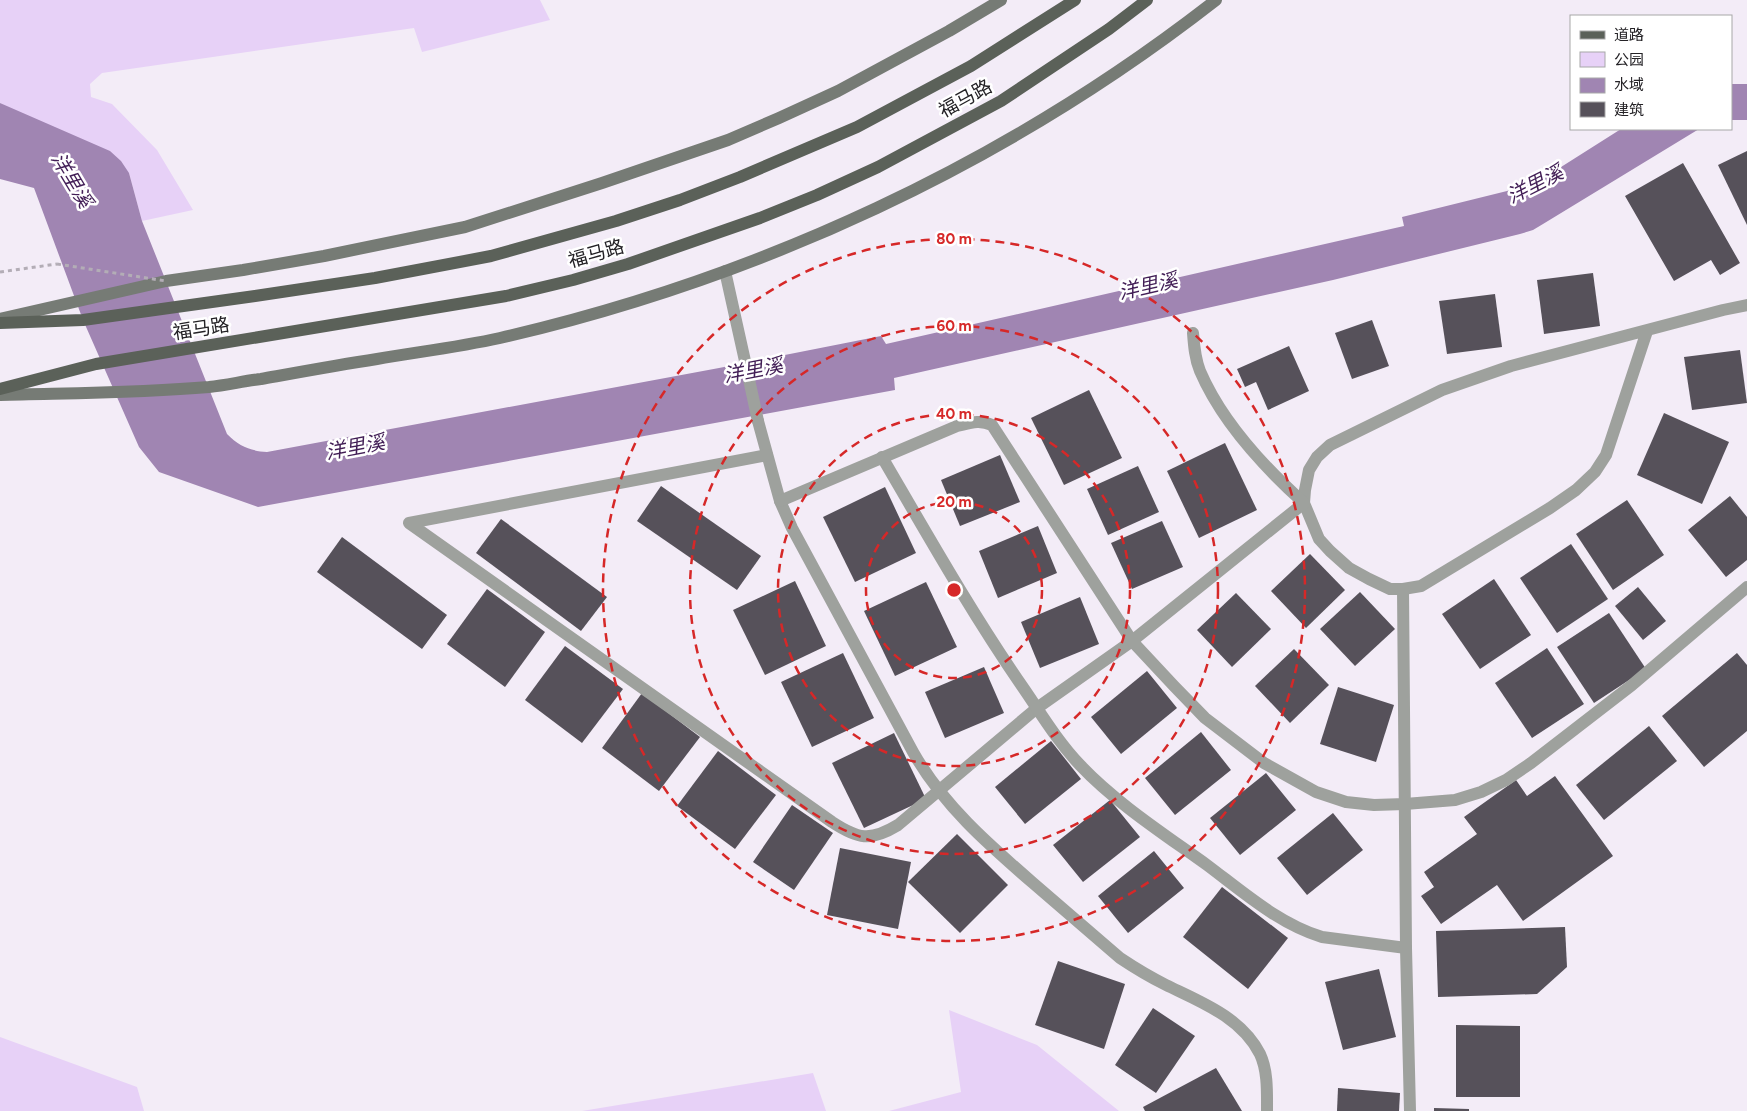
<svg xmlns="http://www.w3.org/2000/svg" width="1747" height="1111" font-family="Figtree,'Noto Sans SC',sans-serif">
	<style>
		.green { fill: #e7d1f7 }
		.water { fill: #a085b2 }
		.building { fill: #56515a }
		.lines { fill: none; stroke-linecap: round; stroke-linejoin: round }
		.path { stroke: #b3adb6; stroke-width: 3; stroke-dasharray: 4 4; stroke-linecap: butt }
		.street { stroke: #9ea19d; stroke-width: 12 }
		.secondary { stroke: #767b75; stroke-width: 12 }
		.primary { stroke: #5b6159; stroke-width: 12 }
		.path-bridge { stroke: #b3adb6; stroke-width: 3; stroke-dasharray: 4 4; stroke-linecap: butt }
		.street-bridge { stroke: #9ea19d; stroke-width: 12 }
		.ring { fill: none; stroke: #d62828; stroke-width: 2.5; stroke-dasharray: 9 6 }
		.labels { text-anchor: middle; stroke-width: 5; stroke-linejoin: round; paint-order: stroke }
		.street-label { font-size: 19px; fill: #242226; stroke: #fff }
		.water-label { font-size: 20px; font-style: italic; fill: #421e56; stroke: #fff }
		.centre { fill: #d62828; stroke: #fff; stroke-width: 2.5 }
		.ring-label { font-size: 15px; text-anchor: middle; font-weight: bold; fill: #d62828; stroke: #fff; stroke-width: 5; stroke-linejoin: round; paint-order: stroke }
	</style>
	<rect width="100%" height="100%" fill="#f3ecf7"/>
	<g class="green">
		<path d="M 0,0 L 540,0 L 550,20 L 422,52 L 414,28 L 102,73 L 90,84 L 91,97 L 112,104 L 157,150 L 193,210 L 142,221 L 129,173 L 0,103 Z"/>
		<path d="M 949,1010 L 1037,1045 L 1119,1111 L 889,1111 L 961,1092 Z"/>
		<path d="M 0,1037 L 137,1087 L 144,1111 L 0,1111 Z"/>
		<path d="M 813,1073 L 826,1111 L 582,1111 Z"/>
	</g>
	<g class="water">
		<rect x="1731" y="84" width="16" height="36"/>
		<path d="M 0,103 L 110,151 L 121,161 L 129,173 L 142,221 L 227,434 C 239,446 250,451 267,452 L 719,368 L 881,336 L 886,344 L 1404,226 L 1402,217 L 1507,191 L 1529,183 L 1550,174 L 1621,129 L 1699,129 L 1543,224 L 1533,230 L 1520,234 L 1333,280 L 894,378 L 895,390 L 258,507 L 159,472 L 139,447 L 83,320 L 34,188 L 0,179 Z"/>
	</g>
	<g class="building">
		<path d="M 1747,151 L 1747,225 L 1718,165 Z"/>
		<path d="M 1683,163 L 1740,263 L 1720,275 L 1711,260 L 1674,281 L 1625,196 Z"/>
		<path d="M 1593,273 L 1600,326 L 1544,334 L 1537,280 Z"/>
		<path d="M 1495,294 L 1502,347 L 1447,354 L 1439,301 Z"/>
		<path d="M 1372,320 L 1389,366 L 1352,379 L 1335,333 Z"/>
		<path d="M 1289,346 L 1309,391 L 1268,410 L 1256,382 L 1245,387 L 1237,369 Z"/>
		<path d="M 1740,350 L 1747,403 L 1692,410 L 1684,357 Z"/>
		<path d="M 1089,390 L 1122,458 L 1064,485 L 1031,418 Z"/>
		<path d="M 1664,413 L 1729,442 L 1702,504 L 1637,475 Z"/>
		<path d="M 1225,443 L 1257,510 L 1199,538 L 1167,471 Z"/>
		<path d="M 1000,455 L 1020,502 L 960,526 L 941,480 Z"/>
		<path d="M 1138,466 L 1159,512 L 1108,535 L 1087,489 Z"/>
		<path d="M 661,486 L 761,556 L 737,590 L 637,521 Z"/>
		<path d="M 885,487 L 916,553 L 855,582 L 823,517 Z"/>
		<path d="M 1730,496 L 1747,517 L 1747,560 L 1726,577 L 1688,530 Z"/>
		<path d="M 1627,500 L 1664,555 L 1613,590 L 1576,534 Z"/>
		<path d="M 501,519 L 607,597 L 581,631 L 476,553 Z"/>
		<path d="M 1162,521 L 1183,567 L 1132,589 L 1111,543 Z"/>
		<path d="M 1038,526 L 1057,573 L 998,598 L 979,551 Z"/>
		<path d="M 342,537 L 447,615 L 422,649 L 317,572 Z"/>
		<path d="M 1571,544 L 1608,599 L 1557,633 L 1520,578 Z"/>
		<path d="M 1310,554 L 1345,590 L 1306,628 L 1271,591 Z"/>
		<path d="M 1494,579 L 1531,635 L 1480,669 L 1442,614 Z"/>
		<path d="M 795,581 L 826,646 L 765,675 L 733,610 Z"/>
		<path d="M 926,582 L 957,647 L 895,676 L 864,611 Z"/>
		<path d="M 1638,587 L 1666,621 L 1643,640 L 1615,606 Z"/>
		<path d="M 487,589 L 545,632 L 505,687 L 447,644 Z"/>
		<path d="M 1360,592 L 1395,629 L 1355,666 L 1320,629 Z"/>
		<path d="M 1236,593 L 1271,629 L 1232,667 L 1197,630 Z"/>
		<path d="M 1080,597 L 1099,644 L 1040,668 L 1021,622 Z"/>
		<path d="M 1609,613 L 1646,669 L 1594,703 L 1557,647 Z"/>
		<path d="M 565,646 L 623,689 L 582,743 L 525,700 Z"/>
		<path d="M 1547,648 L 1584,704 L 1532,738 L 1495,683 Z"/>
		<path d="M 1294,649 L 1329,685 L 1290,723 L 1255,686 Z"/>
		<path d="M 843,653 L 874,718 L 812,747 L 781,682 Z"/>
		<path d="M 1737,653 L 1747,665 L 1747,731 L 1704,767 L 1662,716 Z"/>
		<path d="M 984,667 L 1004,713 L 945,738 L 925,692 Z"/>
		<path d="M 1147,671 L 1177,708 L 1121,754 L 1091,717 Z"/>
		<path d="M 1338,687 L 1394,705 L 1376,762 L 1320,744 Z"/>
		<path d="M 642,693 L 700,737 L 659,791 L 602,748 Z"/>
		<path d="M 1649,726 L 1677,761 L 1604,820 L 1576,785 Z"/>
		<path d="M 1201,732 L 1231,770 L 1175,815 L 1145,778 Z"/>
		<path d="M 894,733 L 926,799 L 864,828 L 832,763 Z"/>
		<path d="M 1051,741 L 1081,779 L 1025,824 L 995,787 Z"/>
		<path d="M 718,751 L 776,795 L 735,849 L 677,806 Z"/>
		<path d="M 1266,773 L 1296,810 L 1240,855 L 1210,818 Z"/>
		<path d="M 1555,776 L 1613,856 L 1523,921 L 1497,885 L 1441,924 L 1421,896 L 1434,887 L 1424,872 L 1477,834 L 1464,817 L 1516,780 L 1527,796 Z"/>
		<path d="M 1110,800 L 1140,837 L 1083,882 L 1053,845 Z"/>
		<path d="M 792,805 L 833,833 L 794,890 L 753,862 Z"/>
		<path d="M 1333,813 L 1363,850 L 1307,895 L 1277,858 Z"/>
		<path d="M 957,834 L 1008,885 L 960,933 L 908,882 Z"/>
		<path d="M 840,848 L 911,862 L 898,929 L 827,915 Z"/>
		<path d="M 1154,851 L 1184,888 L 1128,933 L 1098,896 Z"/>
		<path d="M 1222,887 L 1288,938 L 1248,989 L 1183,937 Z"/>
		<path d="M 1565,927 L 1567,967 L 1537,994 L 1438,997 L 1436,931 Z"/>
		<path d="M 1058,961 L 1125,984 L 1104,1049 L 1035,1025 Z"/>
		<path d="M 1379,969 L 1396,1037 L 1343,1050 L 1325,982 Z"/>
		<path d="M 1153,1008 L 1195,1036 L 1156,1093 L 1115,1065 Z"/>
		<path d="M 1456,1025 L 1520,1026 L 1520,1097 L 1456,1097 Z"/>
		<path d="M 1216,1068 L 1242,1111 L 1145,1111 L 1143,1107 Z"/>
		<path d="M 1338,1088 L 1400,1093 L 1399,1111 L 1337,1111 Z"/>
		<path d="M 1434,1108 L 1469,1109 L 1469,1111 L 1434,1111 Z"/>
	</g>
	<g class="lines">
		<path class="path" d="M 0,272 L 57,264"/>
		<g class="street">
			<path d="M 725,271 L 745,361"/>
			<path d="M 1647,331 L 1606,455 L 1595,472 L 1576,490 L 1550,508 L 1421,586 L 1403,589 L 1390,589 L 1369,579 L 1349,568 L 1330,551 L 1319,539 L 1304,503 L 1305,490 L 1309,470 L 1317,457 L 1330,445 L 1442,390 L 1511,366 L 1723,310 L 1747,305"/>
			<path d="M 758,421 L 780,501 L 792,528 L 913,752 C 943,805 988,844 1033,883 C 1062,908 1091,933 1120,958 C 1135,968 1150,977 1166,985 C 1201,1002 1241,1017 1260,1054 C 1268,1071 1267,1093 1267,1111"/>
			<path d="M 767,455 L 409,523 L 832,822 C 858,839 870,842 898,825 L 1037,708 L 1132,641 L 1304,503 C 1265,468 1221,420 1200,371 C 1195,359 1194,346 1193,333"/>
			<path d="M 882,457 C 927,534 971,612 1022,686 C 1040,712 1057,741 1080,765 C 1116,803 1164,834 1207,865 C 1243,892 1279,924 1322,937 L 1406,948"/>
			<path d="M 780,501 L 957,426 C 970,423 979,419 992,425 L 1132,641 L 1174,686 L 1205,718 L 1264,763 L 1316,792 L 1346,802 L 1374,805 L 1405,804 L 1455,800 L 1481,792 L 1506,780 L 1531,763 L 1632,685 L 1747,587"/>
			<path d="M 1403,589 L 1406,948 L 1410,1111"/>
		</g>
		<g class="secondary">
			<path d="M 0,319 L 166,281 L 243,270 L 324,256 L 465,227 L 602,183 L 728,140 L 779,118 L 838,91 L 949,31 L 1001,0"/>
			<path d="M 0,395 C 70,393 140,393 209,387 C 227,385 244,381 261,379 C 300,372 338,365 377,359 C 418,352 459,347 500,338 C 760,278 1006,164 1216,0"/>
		</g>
		<g class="primary">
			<path d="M 0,323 L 83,320 L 255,296 L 375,278 L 491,256 L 616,221 L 680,200 L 740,177 L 857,127 L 971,66 L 1075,0"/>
			<path d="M 0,389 L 96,364 L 506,296 L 573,280 L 628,264 L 760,218 L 817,195 L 878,167 L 1001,101 L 1109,29 L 1147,0"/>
		</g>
		<path class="path-bridge" d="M 57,264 L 166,281"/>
		<path class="street-bridge" d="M 745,361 L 758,421"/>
	</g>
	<g class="ring">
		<circle cx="954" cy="590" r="88"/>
		<circle cx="954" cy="590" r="176"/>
		<circle cx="954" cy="590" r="264"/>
		<circle cx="954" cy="590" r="351"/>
	</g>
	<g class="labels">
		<g class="street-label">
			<text transform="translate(965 98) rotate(-29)" y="7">福马路</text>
			<text transform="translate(596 253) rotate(-16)" y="7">福马路</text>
			<text transform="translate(201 328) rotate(-9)" y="7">福马路</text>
		</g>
		<g class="water-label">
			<text transform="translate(72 180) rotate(59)" y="7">洋里溪</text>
			<text transform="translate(1535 184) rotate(-27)" y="7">洋里溪</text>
			<text transform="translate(1148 286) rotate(-13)" y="7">洋里溪</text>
			<text transform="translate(753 370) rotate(-11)" y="7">洋里溪</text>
			<text transform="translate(355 447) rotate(-11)" y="7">洋里溪</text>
		</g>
	</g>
	<circle cx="954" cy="590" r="8" class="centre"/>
	<g class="ring-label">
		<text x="954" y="244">80 m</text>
		<text x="954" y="331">60 m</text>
		<text x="954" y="419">40 m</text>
		<text x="954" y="507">20 m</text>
	</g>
	<rect x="1570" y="15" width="162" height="115" fill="#ffffff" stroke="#a7a7a8"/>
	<rect x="1580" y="31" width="25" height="8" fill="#5b6159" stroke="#a7a7a8"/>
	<text x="1614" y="40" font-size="15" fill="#242226">道路</text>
	<rect x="1580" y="52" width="25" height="15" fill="#e7d1f7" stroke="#a7a7a8"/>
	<text x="1614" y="65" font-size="15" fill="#242226">公园</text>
	<rect x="1580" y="78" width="25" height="15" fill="#a085b2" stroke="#a7a7a8"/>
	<text x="1614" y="90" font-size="15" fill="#242226">水域</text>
	<rect x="1580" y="102" width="25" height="15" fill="#56515a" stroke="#a7a7a8"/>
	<text x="1614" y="115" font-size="15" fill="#242226">建筑</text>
</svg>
